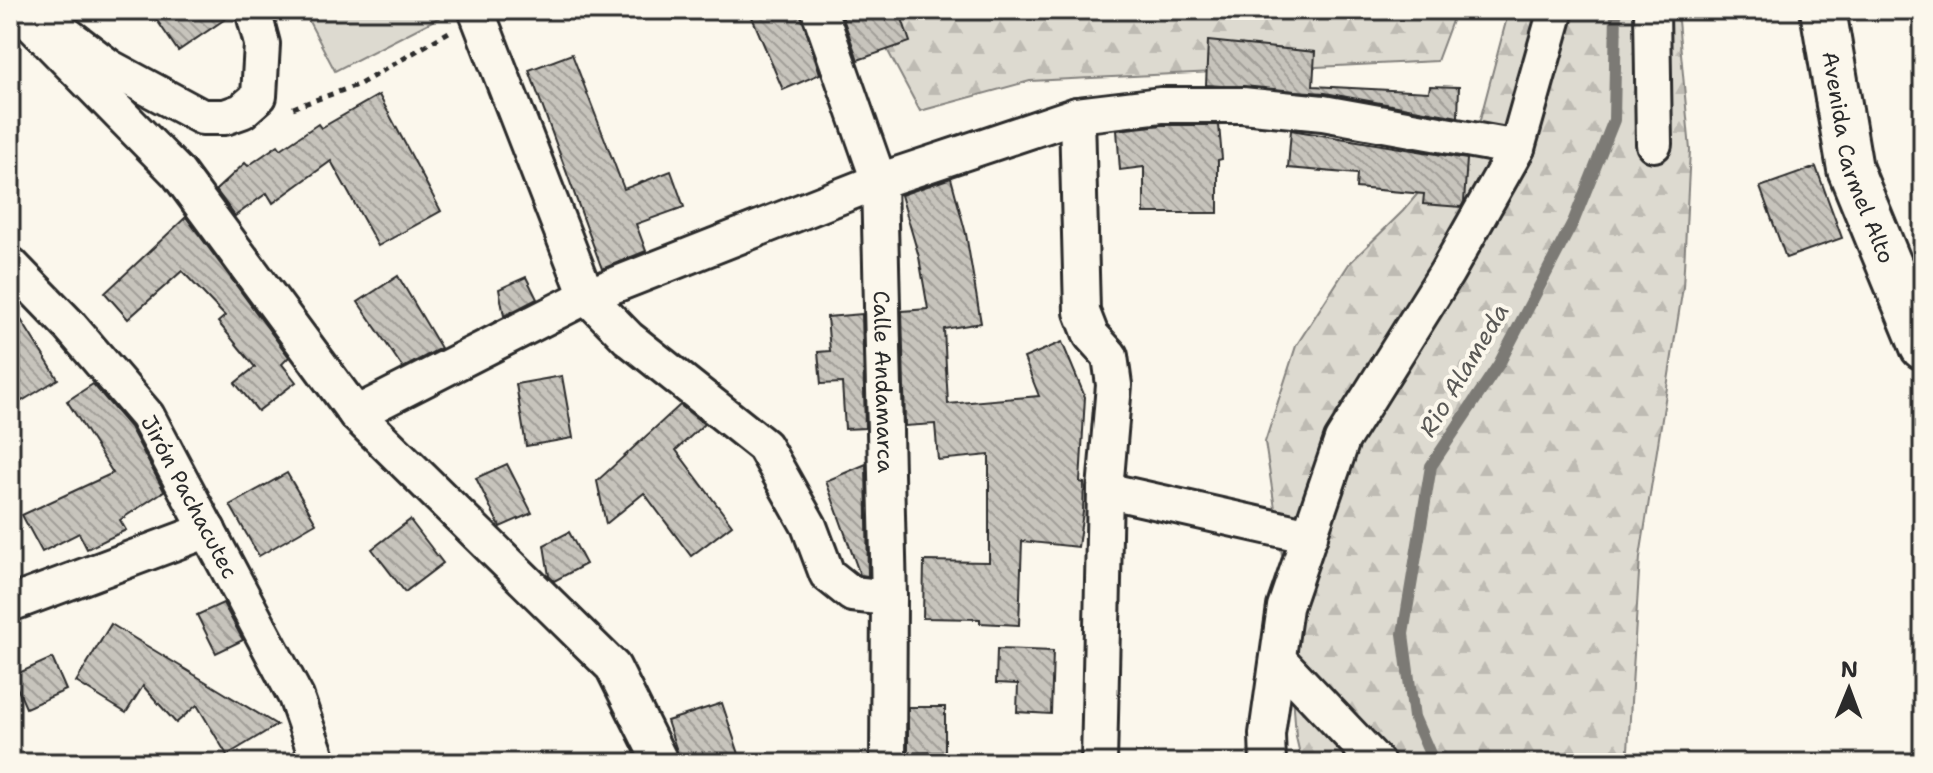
<svg xmlns="http://www.w3.org/2000/svg" width="1933" height="773" font-family="'Shantell Sans',sans-serif">
	<style>
		.forest { fill: url(#forest-firs); stroke: #84827e; stroke-width: 2 }
		.park { fill: #dddad0; stroke: #84827e; stroke-width: 2 }
		.lines { fill: none; stroke-linecap: round; stroke-linejoin: round }
		.stream { stroke: #7b7a75; stroke-width: 12 }
		.building { fill: url(#building-back-hatch); stroke: #2b2b2b; stroke-width: 2 }
		.street-casing { stroke: #2b2b2b; stroke-width: 40 }
		.secondary-casing { stroke: #2b2b2b; stroke-width: 50 }
		.path { stroke: #2b2b2b; stroke-width: 5; stroke-dasharray: 6 6; stroke-linecap: butt }
		.street { stroke: #fbf7ec; stroke-width: 34 }
		.secondary { stroke: #fbf7ec; stroke-width: 44 }
		.labels { text-anchor: middle; stroke-width: 8; stroke-linejoin: round; paint-order: stroke }
		.street-label { font-size: 22px; fill: #2b2b2b; stroke: #fbf7ec }
		.water-label { font-size: 24px; font-style: italic; fill: #5a5956; stroke: #fbf7ec }
	</style>
	<defs>
		<pattern id="forest-firs" width="22" height="20" patternUnits="userSpaceOnUse" patternTransform="scale(2)"><rect width="22" height="20" fill="#dddad0"/><path d="M5 1l3.5 6h-7zM16 11l3.5 6h-7z" fill="#bebbb3"/></pattern>
		<pattern id="building-back-hatch" width="6" height="6" patternUnits="userSpaceOnUse" patternTransform="scale(2)"><rect width="6" height="6" fill="#c7c4bc"/><path d="M-1 5l2 2M0 0l6 6M5-1l2 2" fill="none" stroke="#a29f99"/></pattern>
	</defs>
	<rect width="100%" height="100%" fill="#fbf7ec"/>
	<filter id="ink" filterUnits="userSpaceOnUse"><feTurbulence type="fractalNoise" baseFrequency=".0125" numOctaves="2"/><feDisplacementMap in="SourceGraphic" scale="16" xChannelSelector="R" yChannelSelector="G"/><feConvolveMatrix kernelMatrix="1 2 1 2 8 2 1 2 1" color-interpolation-filters="sRGB"/></filter>
	<g filter="url(#ink)">
		<g class="forest">
			<path d="M 876,10 L 1456,10 L 1437,61 L 1030,81 L 920,111 L 882,40 Z"/>
			<path d="M 1509,10 L 1677,10 L 1690,150 L 1683,287 L 1640,557 L 1628,750 L 1632,763 L 1302,763 L 1296,737 L 1285,575 L 1265,442 L 1296,346 L 1349,264 L 1403,211 L 1480,120 Z"/>
		</g>
		<path class="park" d="M 303,10 L 451,10 L 452,11 L 335,71 Z"/>
		<g class="lines">
			<path class="stream" d="M 1434,763 L 1414,717 L 1403,634 L 1431,466 L 1499,364 L 1574,220 L 1614,120 L 1616,10"/>
		</g>
		<g class="building">
			<path d="M 150,10 L 234,10 L 234,13 L 178,51 Z"/>
			<path d="M 749,10 L 800,10 L 820,74 L 783,90 Z"/>
			<path d="M 840,10 L 899,10 L 910,42 L 858,60 Z"/>
			<path d="M 1208,41 L 1315,52 L 1313,86 L 1429,92 L 1430,86 L 1459,87 L 1458,117 L 1325,93 L 1206,85 Z"/>
			<path d="M 572,54 L 624,189 L 671,171 L 684,207 L 636,224 L 646,251 L 602,269 L 529,70 Z"/>
			<path d="M 379,95 L 441,211 L 378,246 L 331,161 L 273,203 L 267,193 L 235,216 L 216,190 L 245,163 L 248,166 L 278,145 L 281,149 L 318,124 L 321,128 Z"/>
			<path d="M 1162,125 L 1219,125 L 1222,159 L 1218,160 L 1218,213 L 1144,213 L 1144,167 L 1120,170 L 1117,130 Z"/>
			<path d="M 1291,130 L 1467,159 L 1464,202 L 1461,207 L 1423,204 L 1424,194 L 1356,188 L 1357,174 L 1288,168 Z"/>
			<path d="M 1816,167 L 1842,238 L 1786,258 L 1760,187 Z"/>
			<path d="M 951,178 L 966,234 L 981,323 L 944,329 L 948,404 L 1039,396 L 1024,358 L 1062,342 L 1085,397 L 1080,482 L 1084,483 L 1083,512 L 1078,547 L 1022,541 L 1019,625 L 980,623 L 980,619 L 923,618 L 924,561 L 989,562 L 989,455 L 938,460 L 935,424 L 905,426 L 902,311 L 928,309 L 919,257 L 901,195 Z"/>
			<path d="M 186,217 L 289,357 L 282,364 L 296,382 L 258,411 L 235,383 L 255,367 L 218,322 L 225,316 L 182,271 L 128,319 L 105,293 Z"/>
			<path d="M 398,276 L 441,348 L 403,368 L 358,302 Z"/>
			<path d="M 526,277 L 537,299 L 504,316 L 499,289 Z"/>
			<path d="M 10,302 L 58,379 L 22,401 L 10,382 Z"/>
			<path d="M 862,314 L 865,428 L 845,429 L 842,383 L 821,384 L 818,352 L 830,351 L 827,317 Z"/>
			<path d="M 562,376 L 573,438 L 526,446 L 516,384 Z"/>
			<path d="M 93,384 L 130,427 L 164,491 L 120,520 L 126,530 L 87,549 L 79,533 L 42,552 L 22,515 L 113,473 L 67,401 Z"/>
			<path d="M 680,405 L 704,424 L 676,450 L 732,525 L 691,556 L 644,493 L 606,524 L 597,481 Z"/>
			<path d="M 507,464 L 532,513 L 500,527 L 476,478 Z"/>
			<path d="M 866,464 L 868,576 L 860,575 L 826,481 Z"/>
			<path d="M 287,473 L 316,523 L 259,556 L 230,505 Z"/>
			<path d="M 410,520 L 443,563 L 405,592 L 372,549 Z"/>
			<path d="M 569,532 L 586,564 L 554,581 L 549,576 L 544,545 Z"/>
			<path d="M 223,603 L 243,640 L 216,653 L 197,615 Z"/>
			<path d="M 111,624 L 216,688 L 277,725 L 227,755 L 197,705 L 176,723 L 143,686 L 126,713 L 76,682 Z"/>
			<path d="M 997,649 L 1053,651 L 1051,714 L 1017,712 L 1018,684 L 996,683 Z"/>
			<path d="M 52,658 L 66,690 L 26,708 L 12,676 Z"/>
			<path d="M 722,703 L 742,763 L 681,763 L 667,721 Z"/>
			<path d="M 908,707 L 945,707 L 945,752 L 908,753 Z"/>
		</g>
		<g class="lines">
			<g class="street-casing">
				<g id="street">
					<path d="M 18,10 L 178,173 L 356,414 L 613,667 L 661,763"/>
					<path d="M 476,10 L 587,296 L 628,338 L 764,446 L 809,526 L 827,574 L 852,594 L 889,598"/>
					<path id="s1" d="M 819,10 L 879,181 L 889,598 L 888,763"/>
					<path d="M 1652,10 L 1654,144"/>
					<path d="M 58,28 L 109,67 L 202,117 L 225,117 L 242,111 L 259,96 L 262,44 L 253,10"/>
					<path d="M 1077,115 L 1082,312 L 1091,335 L 1110,356 L 1114,385 L 1105,490 L 1099,763"/>
					<path id="s2" d="M 10,264 L 69,325 L 147,416 L 296,697 L 319,763"/>
					<path d="M 356,414 L 587,296 L 879,181 L 1077,115 L 1161,105 L 1242,105 L 1323,113 L 1517,148"/>
					<path d="M 1105,490 L 1310,536"/>
					<path d="M 10,604 L 208,530"/>
					<path d="M 1280,661 L 1377,763"/>
					<path d="M 1268,763 L 1267,734 L 1285,607 L 1342,440 L 1447,272 L 1517,148 L 1556,10"/>
				</g>
			</g>
			<g class="secondary-casing">
				<g id="secondary">
					<path id="s3" d="M 1823,10 L 1850,169 L 1923,347"/>
				</g>
			</g>
			<path class="path" d="M 293,108 L 360,84 L 449,32"/>
			<use href="#street" class="street"/>
			<use href="#secondary" class="secondary"/>
		</g>
	</g>
	<g class="labels">
		<g class="street-label">
			<text dy="8" stroke="none"><textPath href="#s3" startOffset="152">Avenida Carmel Alto</textPath></text>
			<text dy="8" stroke="none"><textPath href="#s1" startOffset="382">Calle Andamarca</textPath></text>
			<text dy="8" stroke="none"><textPath href="#s2" startOffset="296">Jirón Pachacutec</textPath></text>
		</g>
		<g class="water-label">
			<text transform="translate(1464 370) rotate(-59)" y="8">Rio Alameda</text>
		</g>
	</g>
	<rect width="1933" height="773" fill="none" stroke="#fbf7ec" stroke-width="40"/>
	<rect x="20" y="20" width="1893" height="733" fill="none" stroke="#2b2b2b" stroke-width="3" filter="url(#ink)"/>
	<g transform="translate(1849 689) rotate(1)" stroke="#fbf7ec" stroke-width="6" paint-order="stroke">
	<path d="M0-6L14 30L0 20L-14 30Z" fill="#2b2b2b"/>
	<text y="-12" font-size="22" font-weight="bold" text-anchor="middle" fill="#2b2b2b">N</text>
	</g>
</svg>
